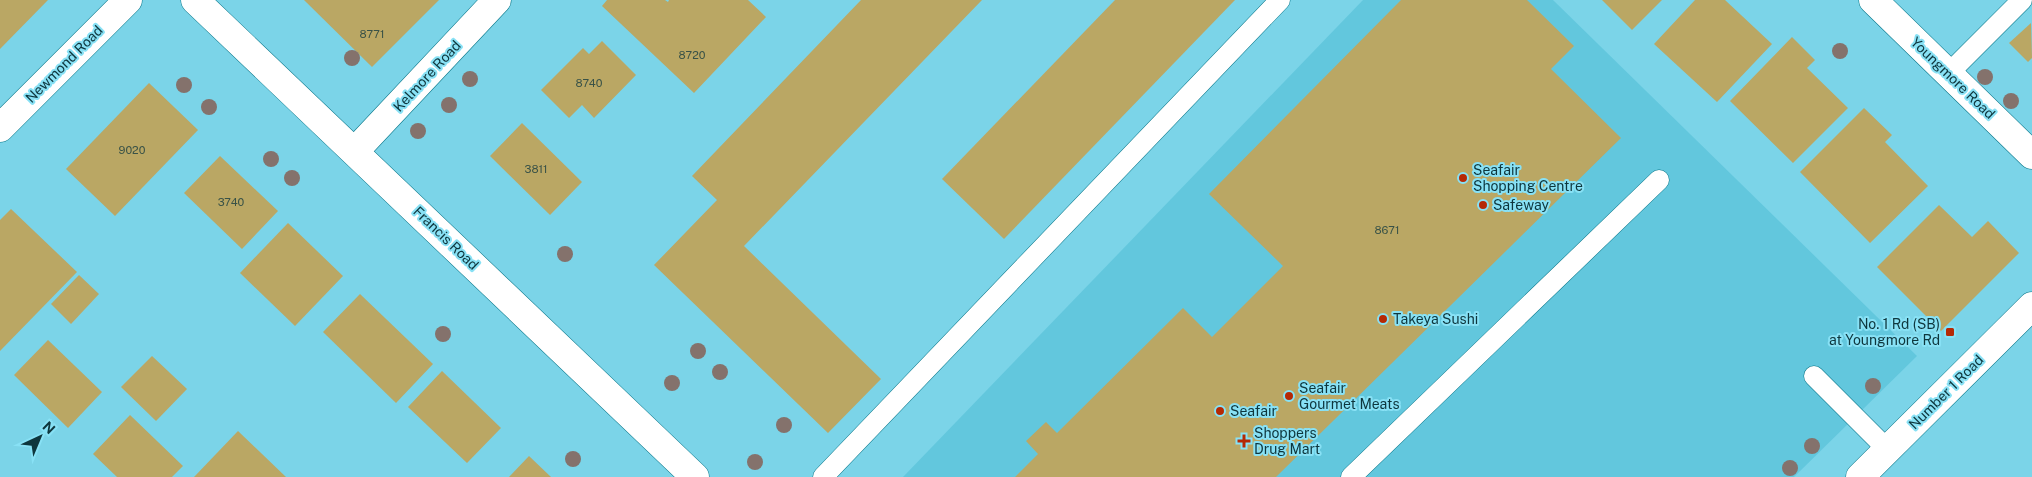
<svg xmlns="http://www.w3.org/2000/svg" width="2032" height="477" font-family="'Public Sans',sans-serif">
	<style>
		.built { fill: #62c7dd }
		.building { fill: #baa764 }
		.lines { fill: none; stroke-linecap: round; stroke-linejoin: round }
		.service-casing { stroke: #077689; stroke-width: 21 }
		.minor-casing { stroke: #077689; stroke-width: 29 }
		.tertiary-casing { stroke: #077689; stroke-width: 29 }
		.secondary-casing { stroke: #077689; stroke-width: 29 }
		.service { stroke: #fff; stroke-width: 20 }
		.minor { stroke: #fff; stroke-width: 28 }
		.tertiary { stroke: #fff; stroke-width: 28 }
		.secondary { stroke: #fff; stroke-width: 28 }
		.tree { fill: #84726c }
		.poi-dot { fill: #b52905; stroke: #88e1f5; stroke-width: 2 }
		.labels { text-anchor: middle; stroke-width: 4; stroke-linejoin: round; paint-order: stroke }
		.number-label { font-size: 11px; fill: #395247 }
		.street-label { font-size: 14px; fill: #0e363d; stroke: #88e1f5 }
		.poi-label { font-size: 14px; fill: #0e363d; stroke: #88e1f5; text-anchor: start }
	</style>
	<rect width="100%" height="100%" fill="#7bd4e8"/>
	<path class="built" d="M 1363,0 L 1553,0 L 1917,356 L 1794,477 L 903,477 Z"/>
	<g class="building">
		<path d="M 0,0 L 48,0 L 0,49 Z"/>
		<path d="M 304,0 L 439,0 L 372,67 Z"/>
		<path d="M 607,0 L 665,0 L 668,2 L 669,0 L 748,0 L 766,17 L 694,93 L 602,6 Z"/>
		<path d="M 861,0 L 982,0 L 744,246 L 881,379 L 828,433 L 654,265 L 717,200 L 692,176 Z"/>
		<path d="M 1115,0 L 1235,0 L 1004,239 L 942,179 Z"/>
		<path d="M 1401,0 L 1527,0 L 1574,46 L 1551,69 L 1621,138 L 1276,477 L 1015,477 L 1038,454 L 1026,441 L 1046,422 L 1057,433 L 1183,308 L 1212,337 L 1283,266 L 1209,194 Z"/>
		<path d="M 1602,0 L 1662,0 L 1632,30 Z"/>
		<path d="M 1695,0 L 1725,0 L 1772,44 L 1717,102 L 1654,44 Z"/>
		<path d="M 2031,23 L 2032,58 L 2028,62 L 2009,43 Z"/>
		<path d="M 1792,37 L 1815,60 L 1807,68 L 1848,108 L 1793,163 L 1730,101 Z"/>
		<path d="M 602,41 L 636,75 L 594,118 L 582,105 L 569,118 L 541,90 L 583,48 L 589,54 Z"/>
		<path d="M 149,83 L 198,130 L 115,216 L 66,169 Z"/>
		<path d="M 1864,108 L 1892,135 L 1885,142 L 1928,186 L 1870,243 L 1800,172 Z"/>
		<path d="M 522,123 L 582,182 L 550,215 L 490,156 Z"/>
		<path d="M 220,156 L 278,211 L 242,249 L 184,193 Z"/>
		<path d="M 1939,205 L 1972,237 L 1988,221 L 2019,253 L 1941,331 L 1877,267 Z"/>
		<path d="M 11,209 L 77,272 L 0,351 L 0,220 Z"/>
		<path d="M 288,223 L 343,276 L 295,326 L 240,273 Z"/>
		<path d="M 79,275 L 99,294 L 71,324 L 51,304 Z"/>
		<path d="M 360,294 L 433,364 L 396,403 L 323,332 Z"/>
		<path d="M 48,340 L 102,392 L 68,428 L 14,375 Z"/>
		<path d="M 152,356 L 187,389 L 156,421 L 121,387 Z"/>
		<path d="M 442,371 L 501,428 L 467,463 L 408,407 Z"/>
		<path d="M 130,415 L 183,466 L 172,477 L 117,477 L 93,454 Z"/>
		<path d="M 238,431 L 286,477 L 194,477 Z"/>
		<path d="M 529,456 L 551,477 L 509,477 Z"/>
	</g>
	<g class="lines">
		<g class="service-casing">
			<g id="service">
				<path d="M 1948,74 L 2022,0"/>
				<path d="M 1814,376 L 1888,450"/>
				<path d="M 823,477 L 1280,0"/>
				<path d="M 1351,477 L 1659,180"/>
			</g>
		</g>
		<g class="minor-casing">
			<g id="minor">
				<path d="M 1873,0 L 2032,155"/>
				<path d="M 0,128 L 128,0"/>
				<path d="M 355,151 L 497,0"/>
			</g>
		</g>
		<g class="tertiary-casing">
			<path id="tertiary" d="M 195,0 L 695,477"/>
		</g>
		<g class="secondary-casing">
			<path id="secondary" d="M 1860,477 L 2032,306"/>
		</g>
		<use href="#service" class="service"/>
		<use href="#minor" class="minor"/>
		<use href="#tertiary" class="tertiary"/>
		<use href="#secondary" class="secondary"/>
	</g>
	<g class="tree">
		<circle cx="1840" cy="51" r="8"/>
		<circle cx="352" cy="58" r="8"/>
		<circle cx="1985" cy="77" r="8"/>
		<circle cx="470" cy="79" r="8"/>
		<circle cx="184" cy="85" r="8"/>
		<circle cx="2011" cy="101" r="8"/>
		<circle cx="449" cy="105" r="8"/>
		<circle cx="209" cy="107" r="8"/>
		<circle cx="418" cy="131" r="8"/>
		<circle cx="271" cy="159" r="8"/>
		<circle cx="292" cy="178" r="8"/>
		<circle cx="565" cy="254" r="8"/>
		<circle cx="443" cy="334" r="8"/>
		<circle cx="698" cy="351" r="8"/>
		<circle cx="720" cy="372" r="8"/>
		<circle cx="672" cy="383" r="8"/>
		<circle cx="1873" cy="386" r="8"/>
		<circle cx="784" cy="425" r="8"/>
		<circle cx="1812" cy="446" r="8"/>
		<circle cx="573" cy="459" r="8"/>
		<circle cx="755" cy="462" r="8"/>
		<circle cx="1790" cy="468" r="8"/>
	</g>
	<g class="poi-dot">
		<circle cx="1463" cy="178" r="5"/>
		<circle cx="1483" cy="205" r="5"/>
		<circle cx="1383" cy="319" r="5"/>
		<rect x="1945" y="327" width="10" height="10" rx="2.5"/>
		<circle cx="1289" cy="396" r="5"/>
		<circle cx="1220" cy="411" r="5"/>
		<path d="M1241.5 433.5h5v5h5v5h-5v5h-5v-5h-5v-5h5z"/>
	</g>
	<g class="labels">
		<g class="number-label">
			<text x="372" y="38">8771</text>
			<text x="692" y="59">8720</text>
			<text x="589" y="87">8740</text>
			<text x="132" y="154">9020</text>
			<text x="536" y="173">3811</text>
			<text x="231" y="206">3740</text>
			<text x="1387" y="234">8671</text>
		</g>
		<g class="street-label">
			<text transform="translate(64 64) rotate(-45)" y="5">Newmond Road</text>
			<text transform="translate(427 76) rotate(-47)" y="5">Kelmore Road</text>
			<text transform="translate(1953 78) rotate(44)" y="5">Youngmore Road</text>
			<text transform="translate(446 238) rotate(44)" y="5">Francis Road</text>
			<text transform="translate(1946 392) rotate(-45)" y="5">Number 1 Road</text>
		</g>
		<g class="poi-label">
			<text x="1473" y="175">Seafair<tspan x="1473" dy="16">Shopping Centre</tspan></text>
			<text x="1493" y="210">Safeway</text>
			<text x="1393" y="324">Takeya Sushi</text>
			<text x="1940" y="329" text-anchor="end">No. 1 Rd (SB)<tspan x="1940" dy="16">at Youngmore Rd</tspan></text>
			<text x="1299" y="393">Seafair<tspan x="1299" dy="16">Gourmet Meats</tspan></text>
			<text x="1230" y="416">Seafair</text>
			<text x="1254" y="438">Shoppers<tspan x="1254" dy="16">Drug Mart</tspan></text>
		</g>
	</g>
	<g transform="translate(40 437) rotate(44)" stroke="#88e1f5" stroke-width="4" paint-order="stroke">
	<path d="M0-4L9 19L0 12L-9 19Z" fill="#0e363d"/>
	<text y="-8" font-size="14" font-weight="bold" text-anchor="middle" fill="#0e363d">N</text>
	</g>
</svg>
